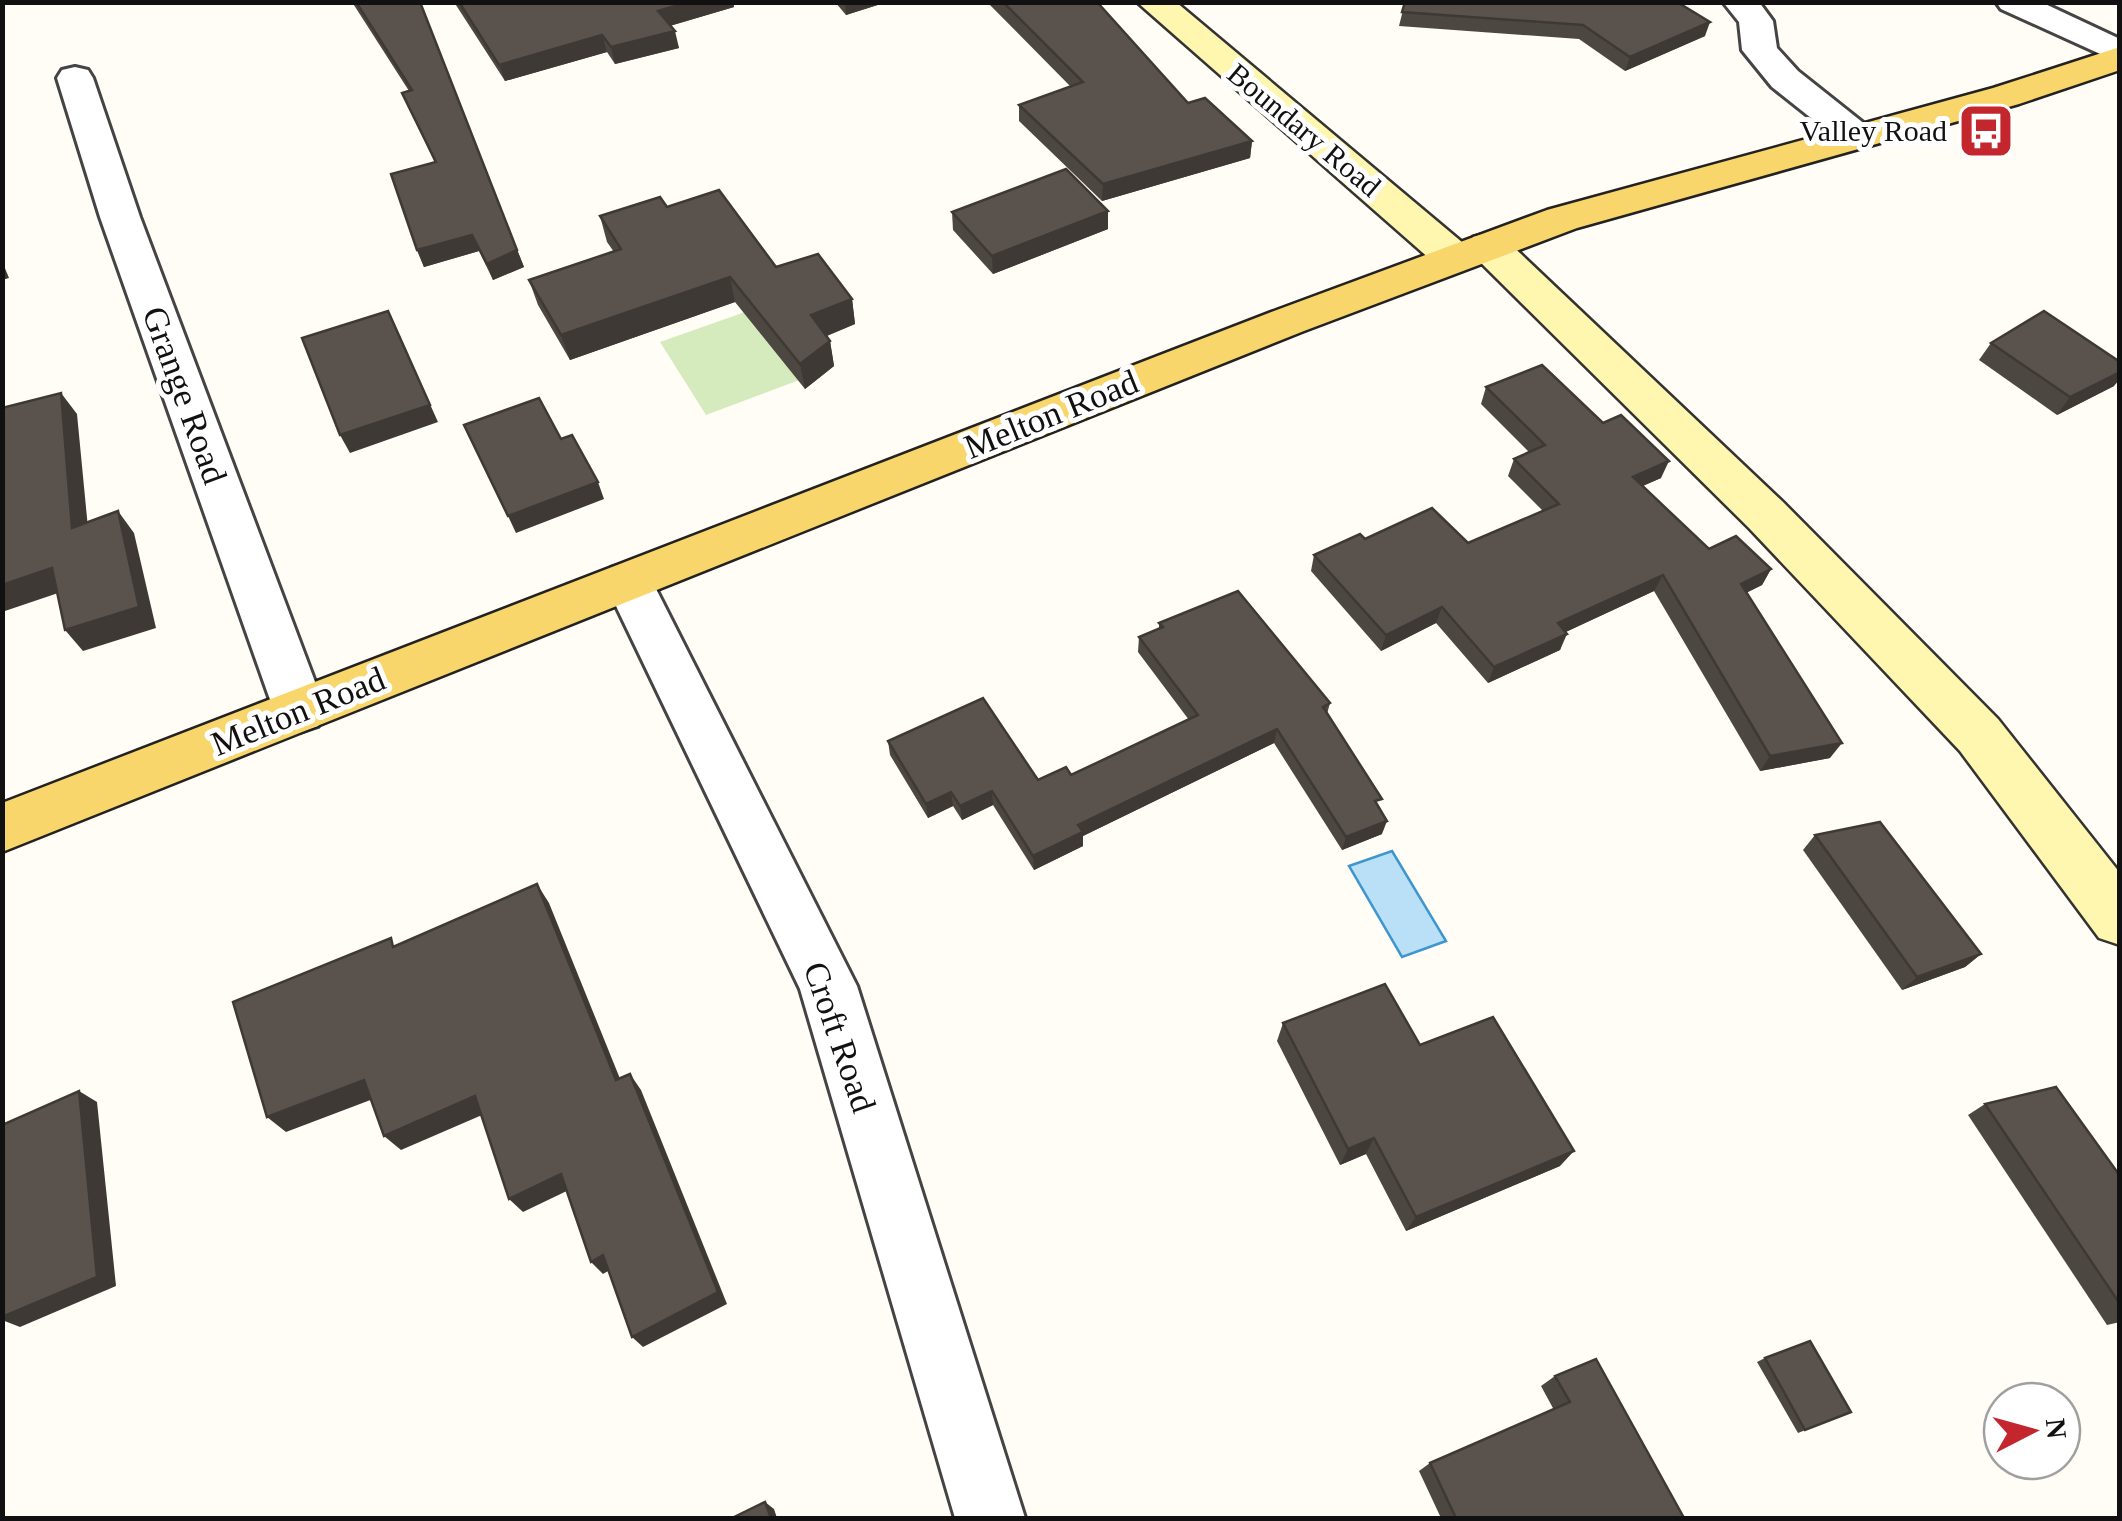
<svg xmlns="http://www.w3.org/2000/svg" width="2122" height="1521" font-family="'Times New Roman',serif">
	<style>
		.green { fill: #d5ebbd }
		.water { fill: #b9e0f7; stroke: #3f96cf; stroke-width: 2.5 }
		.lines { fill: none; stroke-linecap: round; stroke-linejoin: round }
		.street-casing { stroke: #444; stroke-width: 6 }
		.secondary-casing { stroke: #333; stroke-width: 5 }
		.primary-casing { stroke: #222; stroke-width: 5 }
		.street { fill: #fff; fill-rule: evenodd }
		.secondary { fill: #fff6b0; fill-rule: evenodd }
		.primary { fill: #f9d66b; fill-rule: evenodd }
		.wall { fill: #4d4742 }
		.shaded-wall { fill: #3f3936 }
		.building { fill: #5a524d; stroke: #3f3936; stroke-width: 2.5 }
		.labels { text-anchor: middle; stroke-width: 10; stroke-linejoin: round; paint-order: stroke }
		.far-street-label { font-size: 30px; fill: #111; stroke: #fff }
		.far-poi-label { font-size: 30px; fill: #111; stroke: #fff; text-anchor: end }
		.street-label { font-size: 35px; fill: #111; stroke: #fff }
	</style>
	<rect width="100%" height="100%" fill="#fffdf5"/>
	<path class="green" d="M 776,301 L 826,370 L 706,415 L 660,342 Z"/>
	<path class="water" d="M 1392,851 L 1446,941 L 1402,957 L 1349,866 Z"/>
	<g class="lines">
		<g class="street-casing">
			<g id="street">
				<path d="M 1723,2 L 1759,2 L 1773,21 L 1777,48 L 1798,71 L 1871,129 L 1877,137 L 1871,145 L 1858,148 L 1845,145 L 1772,87 L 1742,50 L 1739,22 Z"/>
				<path d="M 1996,2 L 2041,2 L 2120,39 L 2120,63 L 2001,9 Z"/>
				<path d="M 75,67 L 88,70 L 93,78 L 140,217 L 326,711 L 318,726 L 300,732 L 282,726 L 274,711 L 100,217 L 57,78 L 62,70 Z"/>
				<path d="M 628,563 L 645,568 L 652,581 L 857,986 L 1025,1518 L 955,1518 L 800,989 L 604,581 L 611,568 Z"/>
			</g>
		</g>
		<g class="secondary-casing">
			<path id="secondary" d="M 1137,2 L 1176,2 L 1469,248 L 1473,237 L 1488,233 L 1503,237 L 1783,502 L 1998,719 L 2120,873 L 2120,945 L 2099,938 L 1960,751 L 1749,528 L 1474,256 L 1469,267 L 1454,271 L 1439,267 Z"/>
		</g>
		<g class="primary-casing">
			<path id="primary" d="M 2120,47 L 2120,70 L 2019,104 L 1577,228 L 1304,331 L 2,852 L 2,803 L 1274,311 L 1547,210 L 1993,88 Z"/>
		</g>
		<use href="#street" class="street"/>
		<use href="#secondary" class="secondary"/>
		<use href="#primary" class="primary"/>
	</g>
	<g class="wall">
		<path d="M 352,2 L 420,2 L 524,267 L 493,280 L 479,251 L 424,267 L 417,250 L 435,163 L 402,93 L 409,91 Z"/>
		<path d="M 454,2 L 733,2 L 734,7 L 670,26 L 679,48 L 615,64 L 607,52 L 505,81 Z"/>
		<path d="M 835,2 L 887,2 L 846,15 Z"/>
		<path d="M 987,2 L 1086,2 L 1188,103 L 1252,141 L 1250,158 L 1102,201 L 1019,121 L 1019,105 L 1070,86 Z"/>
		<path d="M 1405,2 L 1705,36 L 1625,71 L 1579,39 L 1399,26 Z"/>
		<path d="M 667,207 L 776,267 L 852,299 L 855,324 L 827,336 L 830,341 L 834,366 L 805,389 L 735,302 L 570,360 L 538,305 L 529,280 L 614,252 L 607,242 L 600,216 Z"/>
		<path d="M 952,212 L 1108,229 L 993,274 L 953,230 Z"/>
		<path d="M 1991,343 L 2114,386 L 2057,415 L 1979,360 Z"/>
		<path d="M 1486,387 L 1661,478 L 1642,486 L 1709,549 L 1771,569 L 1762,585 L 1746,593 L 1830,758 L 1760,771 L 1654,591 L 1566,632 L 1560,650 L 1488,683 L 1436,623 L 1381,651 L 1311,571 L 1314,555 L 1365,539 L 1468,543 L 1543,511 L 1508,476 L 1514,459 L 1529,452 L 1481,404 Z"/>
		<path d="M 1159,623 L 1330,703 L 1327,714 L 1379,808 L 1382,834 L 1342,850 L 1274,743 L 1083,836 L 1083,846 L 1034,870 L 993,805 L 962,820 L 953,806 L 928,818 L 890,755 L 888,741 L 1038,780 L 1071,775 L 1189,720 L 1138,652 L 1139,637 L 1159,629 Z"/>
		<path d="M 1815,835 L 1981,954 L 1965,967 L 1902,990 L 1803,850 Z"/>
		<path d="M 1283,1023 L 1420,1045 L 1560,1166 L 1406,1231 L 1366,1154 L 1340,1165 L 1277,1041 Z"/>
		<path d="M 1985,1104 L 2120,1176 L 2120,1322 L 2107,1325 L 1968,1115 Z"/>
		<path d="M 1765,1358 L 1851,1412 L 1798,1433 L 1757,1362 Z"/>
		<path d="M 1555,1376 L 1684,1518 L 1441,1518 L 1419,1471 L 1430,1463 L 1554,1410 L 1541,1386 Z"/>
	</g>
	<g class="shaded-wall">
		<path d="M 689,2 L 733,2 L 734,7 L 662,28 L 658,11 Z"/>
		<path d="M 845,2 L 887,2 L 846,15 Z"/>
		<path d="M 1710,22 L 1705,36 L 1625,71 L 1630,57 Z"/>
		<path d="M 675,31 L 679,48 L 615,64 L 611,47 Z"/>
		<path d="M 602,35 L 607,52 L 505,81 L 499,65 Z"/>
		<path d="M 1252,141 L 1250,158 L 1102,201 L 1103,184 Z"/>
		<path d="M 1108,211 L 1108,229 L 993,274 L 992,256 Z"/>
		<path d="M 472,235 L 479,251 L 424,267 L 417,250 Z"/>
		<path d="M 517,250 L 524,267 L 493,280 L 487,264 Z"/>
		<path d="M 2,261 L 9,278 L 2,280 Z"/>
		<path d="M 730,277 L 735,302 L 570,360 L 561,335 Z"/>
		<path d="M 852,299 L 855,324 L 816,340 L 811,315 Z"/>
		<path d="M 388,311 L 438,422 L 350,453 L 340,435 Z"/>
		<path d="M 830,341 L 834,366 L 805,389 L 800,364 Z"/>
		<path d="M 2120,372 L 2120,379 L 2114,386 L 2057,415 L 2070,397 Z"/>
		<path d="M 61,393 L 77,414 L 90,549 L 72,528 Z"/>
		<path d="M 1669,461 L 1661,478 L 1625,494 L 1633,477 Z"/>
		<path d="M 598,482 L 604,499 L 516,533 L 508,516 Z"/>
		<path d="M 118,511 L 134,533 L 156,628 L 83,651 L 65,630 Z"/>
		<path d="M 52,568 L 70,589 L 2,612 L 2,585 Z"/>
		<path d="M 1771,569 L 1762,585 L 1731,600 L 1741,584 Z"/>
		<path d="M 1663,575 L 1654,591 L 1550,639 L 1558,623 Z"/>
		<path d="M 1442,607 L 1436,623 L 1381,651 L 1386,635 Z"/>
		<path d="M 1567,634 L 1560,650 L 1488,683 L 1494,667 Z"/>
		<path d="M 1277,729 L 1274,743 L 1083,836 L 1083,846 L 1034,870 L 1033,856 L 1078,825 Z"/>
		<path d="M 1842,743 L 1830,758 L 1760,771 L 1770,756 Z"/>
		<path d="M 992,791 L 993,805 L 962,820 L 960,806 Z"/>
		<path d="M 951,792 L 953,806 L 928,818 L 926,804 Z"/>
		<path d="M 1387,821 L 1382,834 L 1342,850 L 1346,837 Z"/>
		<path d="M 537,884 L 549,903 L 627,1096 L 616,1080 Z"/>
		<path d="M 1981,954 L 1965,967 L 1902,990 L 1917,977 Z"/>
		<path d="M 630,1074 L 641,1090 L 727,1304 L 643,1347 L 632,1337 Z"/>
		<path d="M 364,1080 L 381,1096 L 286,1132 L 267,1117 Z"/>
		<path d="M 79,1091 L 97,1102 L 116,1286 L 20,1327 L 2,1320 L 2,1317 Z"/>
		<path d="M 475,1096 L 489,1112 L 401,1150 L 384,1136 Z"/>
		<path d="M 1374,1138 L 1366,1154 L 1340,1165 L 1348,1149 Z"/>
		<path d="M 1574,1151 L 1560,1166 L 1406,1231 L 1416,1217 Z"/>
		<path d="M 561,1174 L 573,1188 L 523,1212 L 509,1199 Z"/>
		<path d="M 603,1255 L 615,1267 L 603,1274 L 591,1262 Z"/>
		<path d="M 765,1502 L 774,1509 L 777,1518 L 771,1518 Z"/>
	</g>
	<g class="building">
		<path d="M 356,2 L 420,2 L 517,250 L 487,264 L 472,235 L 417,250 L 391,174 L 436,162 L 402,93 L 412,90 Z"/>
		<path d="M 459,2 L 689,2 L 658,11 L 675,31 L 611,47 L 602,35 L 499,65 Z"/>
		<path d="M 1003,2 L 1097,2 L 1188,103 L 1205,98 L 1252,141 L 1103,184 L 1019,105 L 1083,82 Z"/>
		<path d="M 1405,2 L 1677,2 L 1710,22 L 1630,57 L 1583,25 L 1402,12 Z"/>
		<path d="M 1066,169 L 1108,211 L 992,256 L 952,212 Z"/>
		<path d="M 719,190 L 776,267 L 818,254 L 852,299 L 811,315 L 830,341 L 800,364 L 730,277 L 561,335 L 529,280 L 621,249 L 600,216 L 660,197 L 667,207 Z"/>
		<path d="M 388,311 L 430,405 L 340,435 L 302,338 Z"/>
		<path d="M 2044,311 L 2120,362 L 2120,372 L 2070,397 L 1991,343 Z"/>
		<path d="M 1542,365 L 1603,423 L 1621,415 L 1669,461 L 1633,477 L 1709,549 L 1736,536 L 1771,569 L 1741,584 L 1842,743 L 1770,756 L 1663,575 L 1558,623 L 1567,634 L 1494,667 L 1442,607 L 1386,635 L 1314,555 L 1360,534 L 1365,539 L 1432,508 L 1468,543 L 1559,504 L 1514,459 L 1545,445 L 1486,387 Z"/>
		<path d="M 61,393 L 72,528 L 118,511 L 139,607 L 65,630 L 52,568 L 2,585 L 2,408 Z"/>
		<path d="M 539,398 L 561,439 L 572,435 L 598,482 L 508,516 L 464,425 Z"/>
		<path d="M 1238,591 L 1330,703 L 1323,707 L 1382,799 L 1375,801 L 1387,821 L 1346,837 L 1277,729 L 1078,825 L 1083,832 L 1033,856 L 992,791 L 960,806 L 951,792 L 926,804 L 888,741 L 983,698 L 1038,780 L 1066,767 L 1071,775 L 1198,715 L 1139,637 L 1163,627 L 1159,623 Z"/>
		<path d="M 1880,822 L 1981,954 L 1917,977 L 1815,835 Z"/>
		<path d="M 537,884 L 616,1080 L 630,1074 L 718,1292 L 632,1337 L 603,1255 L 591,1262 L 561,1174 L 509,1199 L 475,1096 L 384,1136 L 364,1080 L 267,1117 L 233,1002 L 391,938 L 393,947 Z"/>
		<path d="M 1385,984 L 1420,1045 L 1493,1017 L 1574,1151 L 1416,1217 L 1374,1138 L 1348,1149 L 1283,1023 Z"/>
		<path d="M 2056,1087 L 2120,1176 L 2120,1304 L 1985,1104 Z"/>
		<path d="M 79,1091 L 97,1277 L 2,1317 L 2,1125 Z"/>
		<path d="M 1810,1341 L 1851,1412 L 1805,1430 L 1765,1358 Z"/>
		<path d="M 1596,1359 L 1684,1518 L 1456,1518 L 1430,1463 L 1570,1402 L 1555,1376 Z"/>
		<path d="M 765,1502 L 771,1518 L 732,1518 Z"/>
	</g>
	<defs>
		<g id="bus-square" transform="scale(2.875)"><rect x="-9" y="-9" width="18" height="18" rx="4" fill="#c4262e" stroke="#fff"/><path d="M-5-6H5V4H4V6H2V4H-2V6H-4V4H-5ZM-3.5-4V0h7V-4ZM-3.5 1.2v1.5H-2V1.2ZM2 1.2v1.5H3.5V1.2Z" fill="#fff"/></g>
	</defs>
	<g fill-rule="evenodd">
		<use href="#bus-square" x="1986" y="131"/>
	</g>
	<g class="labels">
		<g class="far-street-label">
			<text transform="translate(1304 130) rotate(40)" y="10">Boundary Road</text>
		</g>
		<g class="far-poi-label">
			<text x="1947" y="141">Valley Road</text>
		</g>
		<g class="street-label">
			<text transform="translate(185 395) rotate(70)" y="12">Grange Road</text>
			<text transform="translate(1051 414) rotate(-22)" y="12">Melton Road</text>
			<text transform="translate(298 711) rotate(-22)" y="12">Melton Road</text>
			<text transform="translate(840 1037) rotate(71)" y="12">Croft Road</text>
		</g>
	</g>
	<rect width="2122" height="1521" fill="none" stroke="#111111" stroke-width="10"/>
	<g transform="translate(2032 1431) rotate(84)"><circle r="48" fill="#ffffff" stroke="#a0a0a0" stroke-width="2.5"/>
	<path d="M0-8L18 38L0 25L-18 38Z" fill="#c4262e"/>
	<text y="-15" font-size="28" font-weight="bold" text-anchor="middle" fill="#111111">N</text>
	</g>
</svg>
